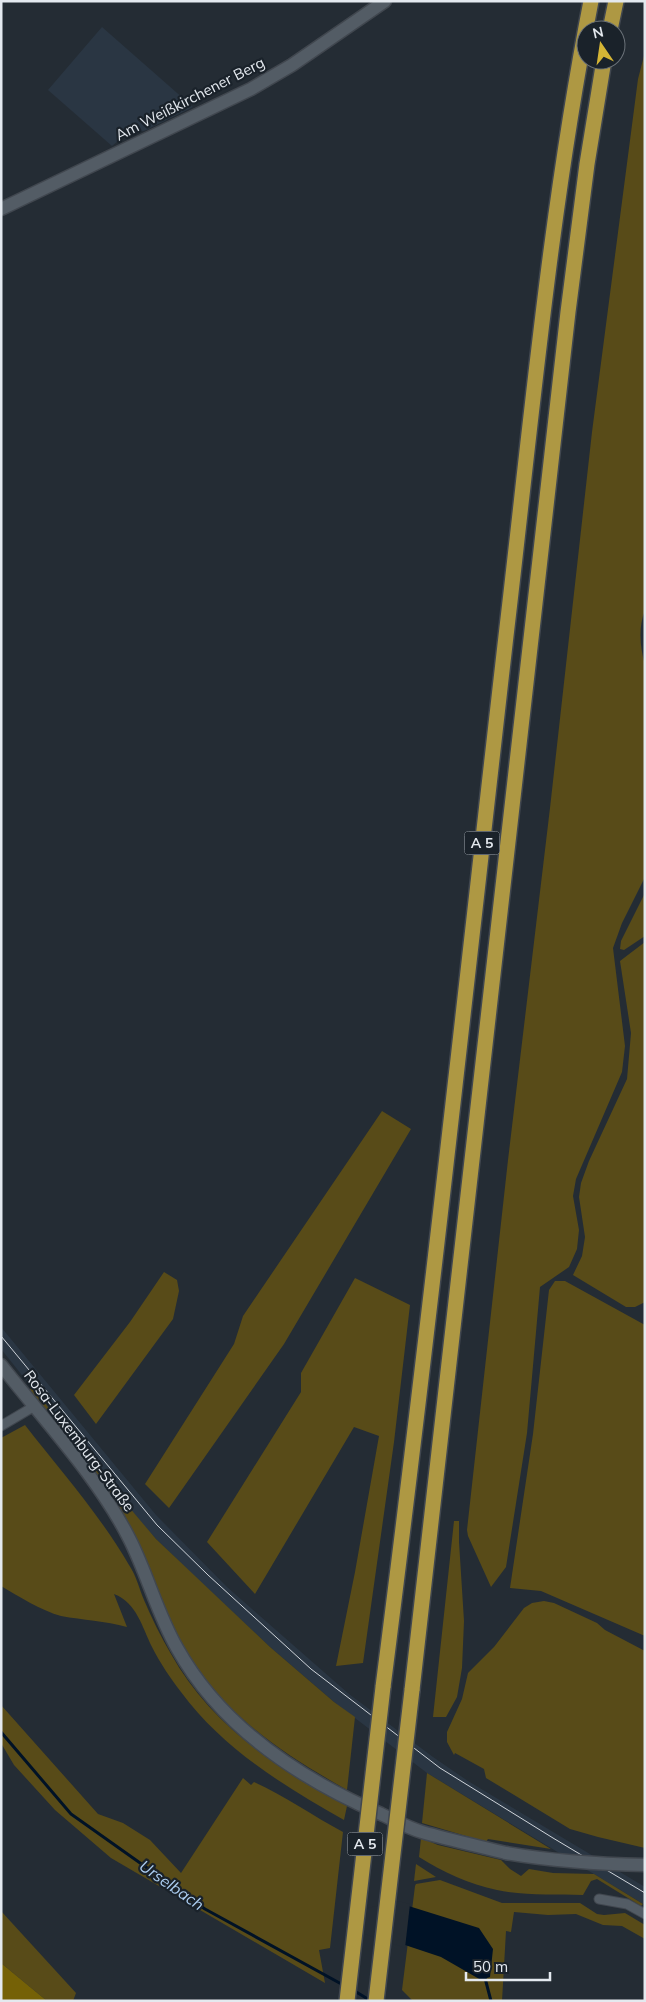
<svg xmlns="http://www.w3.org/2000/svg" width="646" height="2002" font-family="Mulish,sans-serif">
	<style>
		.built { fill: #2a3643 }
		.green { fill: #584b18 }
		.forest { fill: #756106 }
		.water { fill: #001226 }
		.pier { fill: #242c34 }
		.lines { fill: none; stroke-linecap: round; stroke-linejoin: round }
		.stream { stroke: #001226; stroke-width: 3 }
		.minor-casing { stroke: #41474f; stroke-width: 11 }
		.secondary-casing { stroke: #41474f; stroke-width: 15 }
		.motorway-casing { stroke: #41474f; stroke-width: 18 }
		.minor { stroke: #535c65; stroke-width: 9 }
		.secondary { stroke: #535c65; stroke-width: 12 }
		.motorway { stroke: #ae9843; stroke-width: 15 }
		.tram { stroke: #cfd4da; stroke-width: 1 }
		.secondary-bridge-casing { stroke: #41474f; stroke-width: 15; stroke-linecap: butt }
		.motorway-bridge-casing { stroke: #41474f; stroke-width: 18; stroke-linecap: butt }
		.secondary-bridge { stroke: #535c65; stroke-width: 12 }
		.motorway-bridge { stroke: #ae9843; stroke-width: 15 }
		.labels { text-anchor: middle; stroke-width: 4.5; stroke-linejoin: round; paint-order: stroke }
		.shield { fill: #1a222a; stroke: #a7adb4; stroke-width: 1 }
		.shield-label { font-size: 14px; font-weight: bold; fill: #e4e9ef }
		.street-label { font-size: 15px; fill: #e4e9ef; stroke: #1a222a }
		.water-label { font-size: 16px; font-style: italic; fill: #accef1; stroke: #1a222a }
	</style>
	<rect width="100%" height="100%" fill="#242c34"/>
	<g class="built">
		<path d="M 102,27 L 193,107 L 144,131 L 131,130 L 112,146 L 48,90 Z"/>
		<path d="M 1,1327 L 156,1515 L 227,1587 L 349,1694 L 433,1757 L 468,1781 L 645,1887 L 645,1905 L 427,1773 L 334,1702 L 270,1647 L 191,1573 L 156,1539 L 130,1510 L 1,1349 Z"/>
	</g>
	<g class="green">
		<path d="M 645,52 L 645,610 C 638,628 640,647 645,665 L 645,877 L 622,923 L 613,948 L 625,1046 L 622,1072 L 576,1179 L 573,1196 L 579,1230 L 577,1249 L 569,1267 L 540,1287 L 527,1433 L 506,1567 L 491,1587 L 468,1536 L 467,1530 L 508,1160 L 550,808 L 592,432 L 638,79 Z"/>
		<path d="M 645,893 L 645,936 L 624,950 L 620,949 L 621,941 Z"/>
		<path d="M 645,942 L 645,1302 L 635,1307 L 626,1307 L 573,1275 L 582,1256 L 585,1237 L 579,1197 L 581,1183 L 589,1161 L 627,1079 L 631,1033 L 620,961 Z"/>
		<path d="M 382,1111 L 411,1129 L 284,1344 L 169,1508 L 145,1484 L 234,1344 L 243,1316 Z"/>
		<path d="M 164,1272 L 177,1280 L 179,1291 L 173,1319 L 96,1424 L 74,1395 L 130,1322 Z"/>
		<path d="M 355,1278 L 410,1305 L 394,1442 L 363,1663 L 336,1666 L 355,1572 L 379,1436 L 354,1427 L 255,1594 L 207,1542 L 301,1392 L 301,1373 Z"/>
		<path d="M 555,1281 L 565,1281 L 645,1325 L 645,1636 L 541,1591 L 510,1588 L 533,1434 L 549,1290 Z"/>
		<path d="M 33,1387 L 74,1442 L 156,1539 L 270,1647 L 334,1702 L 355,1717 L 347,1790 C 264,1743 204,1700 165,1610 C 151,1579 141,1546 125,1516 C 99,1470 62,1431 29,1390 Z"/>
		<path d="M 25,1425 C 60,1470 100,1515 129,1565 C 136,1575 139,1588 144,1600 C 152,1619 161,1637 171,1654 C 210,1724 278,1770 347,1806 L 344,1820 C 284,1786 223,1749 181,1692 C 171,1679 160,1663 152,1647 C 142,1627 137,1603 114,1594 L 127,1627 C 105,1621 83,1620 61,1616 C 42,1611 18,1596 1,1586 L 1,1438 Z"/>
		<path d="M 454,1521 L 459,1521 L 459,1542 L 464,1621 L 462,1668 L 457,1697 L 446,1717 L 433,1717 Z"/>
		<path d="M 544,1601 L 554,1603 L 597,1623 L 605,1630 L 645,1651 L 645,1848 L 598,1837 L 570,1829 L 486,1778 L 484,1769 L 455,1753 L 454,1755 L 447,1742 L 447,1732 L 462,1699 L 468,1673 L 494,1647 L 524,1608 L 532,1603 Z"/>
		<path d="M 1,1705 L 98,1814 L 123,1823 L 150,1840 L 181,1873 L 243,1778 L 251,1785 L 254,1782 C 285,1796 313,1816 343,1832 L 330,1948 L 319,1950 L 325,1983 L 111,1858 L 55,1810 L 14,1765 L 1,1743 Z"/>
		<path d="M 427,1773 L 551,1849 L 488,1839 L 486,1842 L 422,1823 Z"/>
		<path d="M 421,1838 L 438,1845 L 501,1860 L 510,1869 L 521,1876 L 529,1869 L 553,1873 L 594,1874 L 643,1904 L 641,1906 L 597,1879 L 591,1881 L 583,1895 C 555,1894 525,1896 497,1890 C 469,1884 443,1872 419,1857 Z"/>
		<path d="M 416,1864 L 436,1877 L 414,1881 Z"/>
		<path d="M 440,1880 L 502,1903 L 580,1903 L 597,1914 L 604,1915 L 625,1913 L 645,1925 L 645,1939 L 622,1926 L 603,1925 L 576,1914 L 548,1915 L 514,1912 L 511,1932 L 506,1931 L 502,2001 L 413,2001 L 402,1990 L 415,1886 L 416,1884 Z"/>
		<path d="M 1,1911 L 76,1993 L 73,2001 L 47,2001 L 1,1963 Z"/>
	</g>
	<path class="forest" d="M 1,1963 L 47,2001 L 1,2001 Z"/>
	<path class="water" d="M 399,1903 L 479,1928 L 493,1949 L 490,1977 L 481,1980 L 441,1957 L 363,1931 Z"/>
	<path class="pier" d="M 398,1901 L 410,1904 L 405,1948 L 362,1933 L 360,1910 Z"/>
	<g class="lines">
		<g class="stream">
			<path d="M 1,1732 L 71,1814 L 205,1909 L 345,1986"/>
			<path d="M 485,1978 L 491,2001"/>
			<path d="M 353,1990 L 371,2001"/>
		</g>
		<g class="minor-casing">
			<g id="minor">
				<path d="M 1,1426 L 33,1407"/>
				<path d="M 599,1899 L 627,1904 L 645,1914"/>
			</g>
		</g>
		<g class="secondary-casing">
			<g id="secondary">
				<path d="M 1,209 L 251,89 L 292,65 L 385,1"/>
				<path d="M 1,1365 C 43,1419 98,1477 129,1538 C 147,1573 157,1613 177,1648 C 221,1727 300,1779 381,1814 C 394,1820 408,1828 422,1832 C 450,1840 478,1846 506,1853"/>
			</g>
		</g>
		<g class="motorway-casing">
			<g id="motorway">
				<path d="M 610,30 L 616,1"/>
				<path d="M 383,1687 C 428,1337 466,986 506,636 C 531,424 550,211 591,1"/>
				<path d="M 412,1690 L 568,312 L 587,164 L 604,60"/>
			</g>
		</g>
		<use href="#minor" class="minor"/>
		<use href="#secondary" class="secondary"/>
		<use href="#motorway" class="motorway"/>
		<path class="tram" d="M 1,1336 L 157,1525 L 208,1575 L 311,1669 L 440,1768 L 553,1838 L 645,1893"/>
		<g class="secondary-bridge-casing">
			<path id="secondary-bridge" d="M 506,1853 C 552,1861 598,1864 645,1865"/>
		</g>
		<g class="motorway-bridge-casing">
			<g id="motorway-bridge">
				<path d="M 347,2001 L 383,1687"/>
				<path d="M 376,2001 L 412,1690"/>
			</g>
		</g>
		<use href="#secondary-bridge" class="secondary-bridge"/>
		<use href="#motorway-bridge" class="motorway-bridge"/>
	</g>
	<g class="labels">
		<g class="shield">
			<rect x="464.5" y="831.5" width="35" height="23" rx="4"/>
			<rect x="347.5" y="1832.5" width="35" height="23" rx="4"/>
		</g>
		<g class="shield-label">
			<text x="482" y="848">A 5</text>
			<text x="365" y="1849">A 5</text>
		</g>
		<g class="street-label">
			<text transform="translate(190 99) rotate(-27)" y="5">Am Weißkirchener Berg</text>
			<text transform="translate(79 1441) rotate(53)" y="5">Rosa-Luxemburg-Straße</text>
		</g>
		<g class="water-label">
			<text transform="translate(172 1885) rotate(35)" y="6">Urselbach</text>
		</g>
	</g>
	<rect width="646" height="2002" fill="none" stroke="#e4e9ef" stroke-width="5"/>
	<g transform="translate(601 45) rotate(347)"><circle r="24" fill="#1a222a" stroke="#6b7279"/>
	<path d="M0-4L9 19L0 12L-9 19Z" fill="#d5b535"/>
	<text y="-8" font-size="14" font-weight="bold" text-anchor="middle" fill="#e4e9ef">N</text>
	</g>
	<path d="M466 1972v8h84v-8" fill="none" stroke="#e4e9ef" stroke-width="2.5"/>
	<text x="473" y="1972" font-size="15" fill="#e4e9ef" stroke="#1a222a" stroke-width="4" paint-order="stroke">50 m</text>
</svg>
